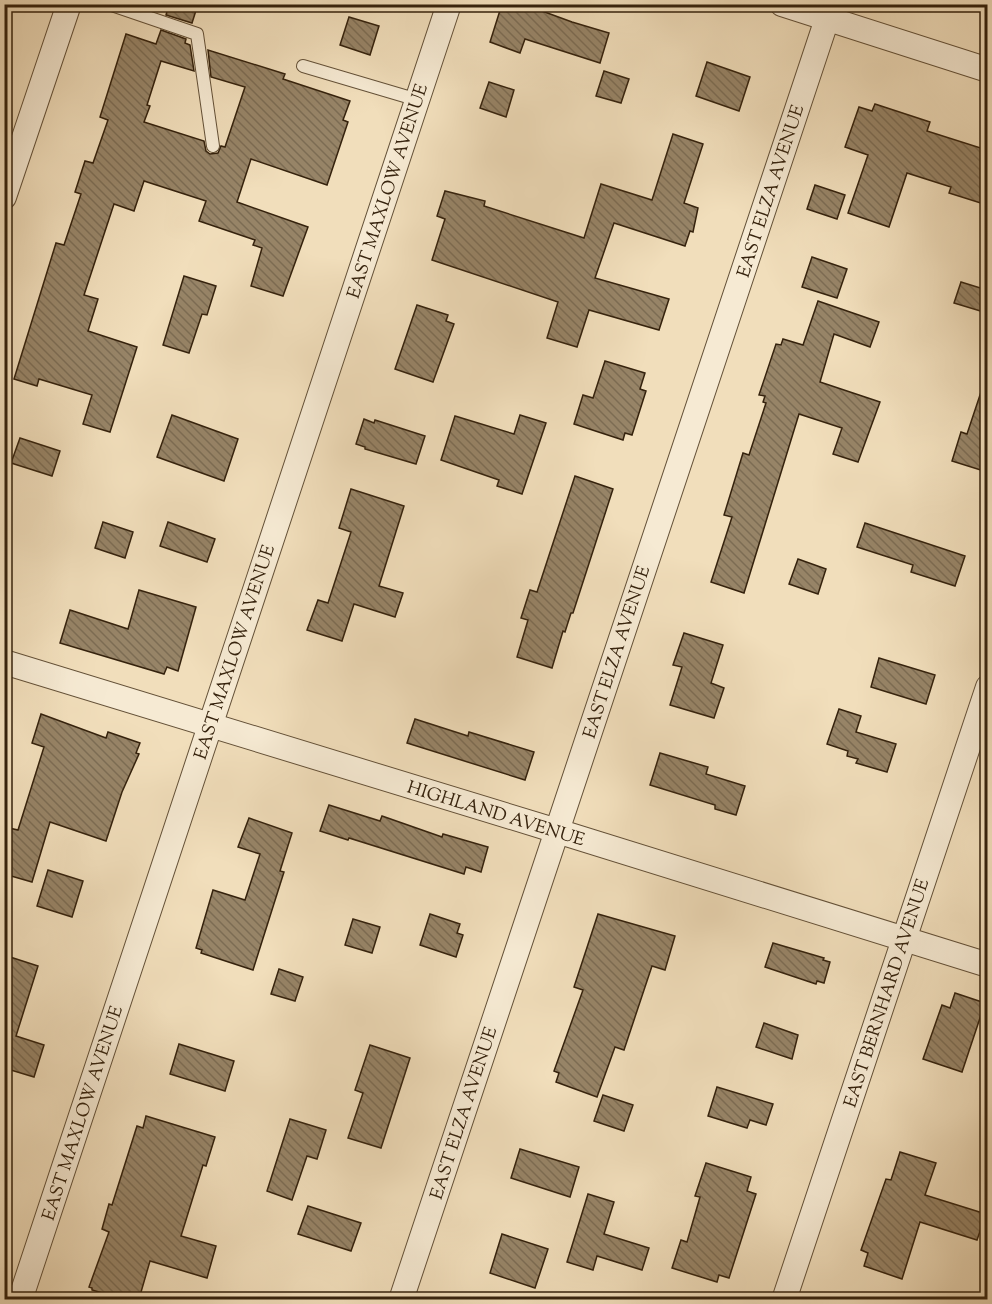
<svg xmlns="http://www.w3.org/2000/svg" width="992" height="1304" font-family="'Sorts Mill Goudy',serif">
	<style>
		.building { fill: url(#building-back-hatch); stroke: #35220d; stroke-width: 1.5 }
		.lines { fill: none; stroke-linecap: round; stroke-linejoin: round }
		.lane-casing { stroke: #645138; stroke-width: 14 }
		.street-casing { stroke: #645138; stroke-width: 26 }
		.lane { stroke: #f6ead3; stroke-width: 12 }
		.street { stroke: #f6ead3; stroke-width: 24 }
		.labels { text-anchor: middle; stroke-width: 4.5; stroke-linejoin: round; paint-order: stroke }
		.street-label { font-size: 18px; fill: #35220d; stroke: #f6ead3 }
	</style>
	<defs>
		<pattern id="building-back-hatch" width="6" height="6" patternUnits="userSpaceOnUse" patternTransform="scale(1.5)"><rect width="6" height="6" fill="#978467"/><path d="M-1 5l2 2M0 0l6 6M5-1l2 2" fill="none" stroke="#7c6c53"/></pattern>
	</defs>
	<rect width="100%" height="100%" fill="#f1debb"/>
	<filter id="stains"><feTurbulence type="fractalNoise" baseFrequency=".00333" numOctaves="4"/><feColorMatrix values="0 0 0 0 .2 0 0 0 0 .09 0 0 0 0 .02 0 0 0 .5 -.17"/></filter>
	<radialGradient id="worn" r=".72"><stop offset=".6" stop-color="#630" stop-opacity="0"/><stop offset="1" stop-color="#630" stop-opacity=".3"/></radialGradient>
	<g class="building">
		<path d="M 169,4 L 198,4 L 192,23 L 166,15 Z"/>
		<path d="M 502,4 L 523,4 L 572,22 L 609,33 L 600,63 L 525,39 L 520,53 L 490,42 Z"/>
		<path d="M 349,17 L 379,26 L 370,55 L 340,45 Z"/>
		<path d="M 161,30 L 186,39 L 185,43 L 190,45 L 194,71 L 161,61 L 147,105 L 150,106 L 144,122 L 204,141 L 206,151 L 210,154 L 218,153 L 221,146 L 225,147 L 245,87 L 211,77 L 208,50 L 285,74 L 283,79 L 350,101 L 343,120 L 348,122 L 327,185 L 251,159 L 237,202 L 308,227 L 283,296 L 251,286 L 262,248 L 253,245 L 255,240 L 199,221 L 206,201 L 144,181 L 134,211 L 114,204 L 84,295 L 98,299 L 88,331 L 137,347 L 110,432 L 83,424 L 92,395 L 39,379 L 37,386 L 14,379 L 56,243 L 64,245 L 81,194 L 75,192 L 85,161 L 93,163 L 108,120 L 100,117 L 126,34 L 156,44 Z"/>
		<path d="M 707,62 L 750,77 L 739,111 L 696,96 Z"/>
		<path d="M 604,71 L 629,79 L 621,103 L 596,96 Z"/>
		<path d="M 489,82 L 514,90 L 506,117 L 480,108 Z"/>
		<path d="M 875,104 L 930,122 L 927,131 L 987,150 L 987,205 L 949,193 L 951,187 L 907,173 L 889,227 L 848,213 L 868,155 L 845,147 L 859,107 L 872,111 Z"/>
		<path d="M 673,134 L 703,144 L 684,203 L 698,208 L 693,232 L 690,231 L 685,246 L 614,223 L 595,278 L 669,299 L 659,330 L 589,310 L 577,347 L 547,338 L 558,302 L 432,260 L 445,219 L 437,216 L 445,191 L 485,201 L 484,206 L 584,238 L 601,184 L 652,200 Z"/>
		<path d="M 815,185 L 845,195 L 837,219 L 807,209 Z"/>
		<path d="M 812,257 L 847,269 L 837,298 L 802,287 Z"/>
		<path d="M 184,276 L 216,286 L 207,315 L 202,314 L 189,353 L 163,345 Z"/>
		<path d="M 961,282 L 987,290 L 987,313 L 954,303 Z"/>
		<path d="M 818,301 L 879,322 L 870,347 L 834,334 L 820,382 L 880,402 L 858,462 L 833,454 L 842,428 L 799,414 L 744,593 L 711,582 L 732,517 L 724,515 L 743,453 L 749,455 L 766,403 L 763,402 L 765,396 L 759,395 L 776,344 L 781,345 L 783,339 L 803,345 Z"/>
		<path d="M 417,305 L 448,315 L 446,321 L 454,324 L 433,382 L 395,369 Z"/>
		<path d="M 605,361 L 645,373 L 640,389 L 646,391 L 632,435 L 625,433 L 623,440 L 574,424 L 583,395 L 593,398 Z"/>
		<path d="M 983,386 L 987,386 L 987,472 L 952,461 L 961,432 L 967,434 Z"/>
		<path d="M 172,415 L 238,439 L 224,481 L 157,457 Z"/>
		<path d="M 520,415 L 546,423 L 522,494 L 497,486 L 499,480 L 441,460 L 455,416 L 514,434 Z"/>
		<path d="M 364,419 L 374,423 L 375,420 L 425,436 L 416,464 L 365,449 L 365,447 L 356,444 Z"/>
		<path d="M 20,438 L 60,451 L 52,476 L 11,463 Z"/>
		<path d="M 575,476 L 613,489 L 573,613 L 571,613 L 565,632 L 563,631 L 552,668 L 517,657 L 528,620 L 521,618 L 530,590 L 537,592 Z"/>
		<path d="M 351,489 L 404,506 L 379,586 L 403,593 L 395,617 L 354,604 L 342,641 L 307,630 L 318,600 L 328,603 L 351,532 L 339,528 Z"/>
		<path d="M 103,522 L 133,532 L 125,558 L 95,548 Z"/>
		<path d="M 168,522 L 215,539 L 207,562 L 160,546 Z"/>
		<path d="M 865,523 L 965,556 L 955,586 L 911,572 L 913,565 L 857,547 Z"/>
		<path d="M 798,559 L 826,569 L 818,594 L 789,584 Z"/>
		<path d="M 139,590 L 196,607 L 178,671 L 167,667 L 164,674 L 60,643 L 70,610 L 128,629 Z"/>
		<path d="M 684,633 L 723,645 L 711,683 L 724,688 L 714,718 L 670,705 L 682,667 L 673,665 Z"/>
		<path d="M 879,658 L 935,675 L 926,704 L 871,687 Z"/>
		<path d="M 839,709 L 861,716 L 856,732 L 896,744 L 887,772 L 856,763 L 858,759 L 847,756 L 848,751 L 827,744 Z"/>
		<path d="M 41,714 L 106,738 L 108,732 L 140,743 L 136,753 L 139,754 L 122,792 L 106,841 L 50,822 L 32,882 L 4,874 L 4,843 L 9,828 L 18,830 L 44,747 L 32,743 Z"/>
		<path d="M 415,719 L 468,736 L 469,732 L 534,752 L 525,780 L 407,743 Z"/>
		<path d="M 660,753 L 708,767 L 706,774 L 745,786 L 736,815 L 715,809 L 715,805 L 650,785 Z"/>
		<path d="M 329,805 L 380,821 L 382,816 L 442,837 L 443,834 L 488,847 L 481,872 L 466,867 L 464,874 L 349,838 L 348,840 L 320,831 Z"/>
		<path d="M 249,818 L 292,833 L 280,871 L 284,872 L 253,970 L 201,953 L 202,950 L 196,948 L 213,890 L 245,900 L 260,854 L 238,847 Z"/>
		<path d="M 48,870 L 83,881 L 72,917 L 37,906 Z"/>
		<path d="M 430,914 L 460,924 L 457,933 L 463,935 L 456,957 L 420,945 Z"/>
		<path d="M 598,914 L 675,936 L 665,970 L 652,966 L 624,1050 L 615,1047 L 597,1097 L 556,1082 L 559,1073 L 554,1071 L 583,990 L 574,987 Z"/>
		<path d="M 353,919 L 380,927 L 372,953 L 345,945 Z"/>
		<path d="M 773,943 L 824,958 L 823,960 L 830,962 L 824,983 L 817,981 L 816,984 L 765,967 Z"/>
		<path d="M 4,955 L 38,966 L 16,1036 L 44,1045 L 34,1077 L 4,1068 Z"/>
		<path d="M 279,969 L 303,977 L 295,1001 L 271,994 Z"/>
		<path d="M 955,993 L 985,1003 L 962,1072 L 923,1059 L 942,1005 L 950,1008 Z"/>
		<path d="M 764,1023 L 798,1035 L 792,1059 L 756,1047 Z"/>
		<path d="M 179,1044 L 234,1061 L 225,1091 L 170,1074 Z"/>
		<path d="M 370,1045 L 410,1058 L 381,1148 L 348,1138 L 363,1093 L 355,1090 Z"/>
		<path d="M 717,1087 L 773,1104 L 766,1125 L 750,1120 L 747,1128 L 708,1116 Z"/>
		<path d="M 603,1095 L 633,1105 L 624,1131 L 594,1121 Z"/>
		<path d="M 146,1116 L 215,1137 L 206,1166 L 203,1165 L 181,1236 L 216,1246 L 207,1278 L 150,1261 L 139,1299 L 123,1299 L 92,1290 L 92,1288 L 89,1287 L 109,1232 L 102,1229 L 109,1204 L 112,1205 L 137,1126 L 143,1128 Z"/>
		<path d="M 290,1119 L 326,1130 L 317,1159 L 307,1156 L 292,1200 L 267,1191 Z"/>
		<path d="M 520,1149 L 579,1167 L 570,1197 L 511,1178 Z"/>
		<path d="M 900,1152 L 936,1163 L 925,1195 L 986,1214 L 977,1240 L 920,1222 L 902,1279 L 864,1266 L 868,1253 L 861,1250 L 886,1179 L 891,1180 Z"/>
		<path d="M 706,1163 L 751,1177 L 747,1191 L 756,1194 L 729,1278 L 719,1275 L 717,1282 L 672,1268 L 681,1240 L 687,1242 L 700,1197 L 695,1196 Z"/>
		<path d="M 588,1194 L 614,1202 L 604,1234 L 649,1248 L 642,1270 L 597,1256 L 593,1270 L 567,1262 Z"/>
		<path d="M 308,1206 L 361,1223 L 351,1251 L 298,1234 Z"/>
		<path d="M 502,1234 L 548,1249 L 535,1288 L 490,1273 Z"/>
	</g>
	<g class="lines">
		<g class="lane-casing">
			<g id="lane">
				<path d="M 109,4 L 197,34 L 213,146"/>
				<path d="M 303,66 L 418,100"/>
			</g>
		</g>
		<g class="street-casing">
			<g id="street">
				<path d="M 782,4 L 988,70"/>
				<path d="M 4,197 L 69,4"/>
				<path d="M 4,662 L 557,831 L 988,965"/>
				<path d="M 20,1300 L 449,4"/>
				<path d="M 401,1300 L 832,4"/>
				<path d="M 784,1300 L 988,687"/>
			</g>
		</g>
		<use href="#lane" class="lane"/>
		<use href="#street" class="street"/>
	</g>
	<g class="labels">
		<g class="street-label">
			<text transform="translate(387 191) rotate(-72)" y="6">EAST MAXLOW AVENUE</text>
			<text transform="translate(770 191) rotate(-72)" y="6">EAST ELZA AVENUE</text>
			<text transform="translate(234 652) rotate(-72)" y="6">EAST MAXLOW AVENUE</text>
			<text transform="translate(616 652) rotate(-72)" y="6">EAST ELZA AVENUE</text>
			<text transform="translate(496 813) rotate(17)" y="6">HIGHLAND AVENUE</text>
			<text transform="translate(886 993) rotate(-72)" y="6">EAST BERNHARD AVENUE</text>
			<text transform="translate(82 1113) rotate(-72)" y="6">EAST MAXLOW AVENUE</text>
			<text transform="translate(463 1113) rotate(-72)" y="6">EAST ELZA AVENUE</text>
		</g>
	</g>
	<rect width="992" height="1304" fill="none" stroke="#f1debb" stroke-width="24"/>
	<rect x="6" y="6" width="980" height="1292" fill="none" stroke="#35220d" stroke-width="3"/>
	<rect x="12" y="12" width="968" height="1280" fill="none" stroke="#35220d" stroke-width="1.5"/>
	<rect width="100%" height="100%" filter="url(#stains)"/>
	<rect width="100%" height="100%" fill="url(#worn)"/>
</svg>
